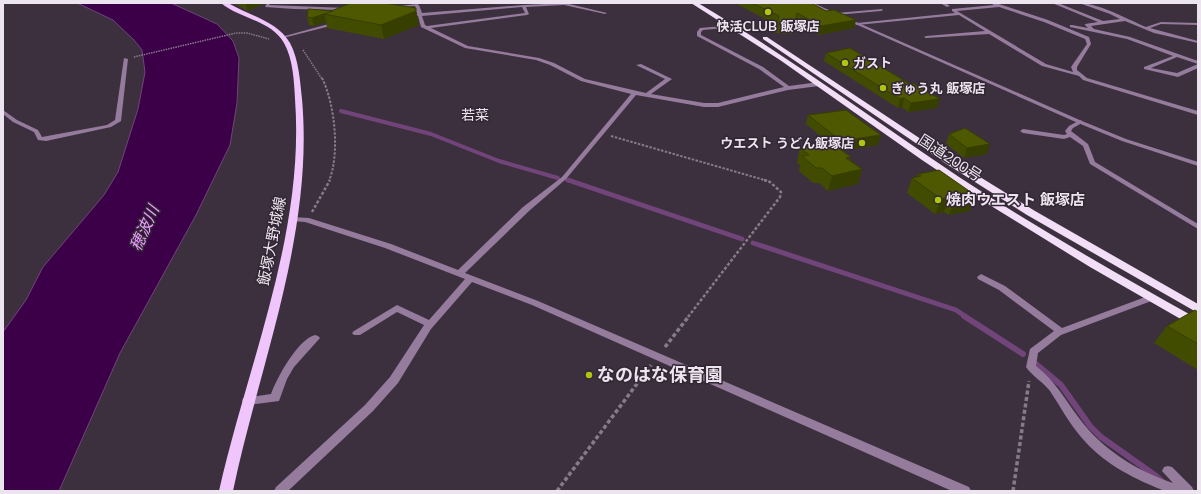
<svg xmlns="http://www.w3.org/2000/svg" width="1201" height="494" font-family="Mulish,'Noto Sans JP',sans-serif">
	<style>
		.water { fill: #3c0049; stroke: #71447a }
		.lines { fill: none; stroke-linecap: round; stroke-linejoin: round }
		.stream-far2 { stroke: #71447a; stroke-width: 4 }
		.stream-far1 { stroke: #71447a; stroke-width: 5 }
		.stream { stroke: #71447a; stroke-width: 6 }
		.path-far3 { stroke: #867b88; stroke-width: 1.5; stroke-dasharray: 1.5 1; stroke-linecap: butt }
		.path-far2 { stroke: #867b88; stroke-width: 2; stroke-dasharray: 2.5 1.5; stroke-linecap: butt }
		.path-far1 { stroke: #867b88; stroke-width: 2.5; stroke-dasharray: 3 2; stroke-linecap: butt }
		.path { stroke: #867b88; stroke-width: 3.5; stroke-dasharray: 4 2.5; stroke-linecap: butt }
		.service { fill: #957b9c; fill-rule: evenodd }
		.minor { fill: #957b9c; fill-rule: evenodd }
		.tertiary { fill: #957b9c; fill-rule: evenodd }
		.primary { fill: #f0c5fb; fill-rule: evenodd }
		.trunk { fill: #f3def8; fill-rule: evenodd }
		.wall { fill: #424c00 }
		.shaded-wall { fill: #363e00 }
		.building { fill: #4d5800; stroke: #363e00 }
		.poi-dot { fill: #aec60b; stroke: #322635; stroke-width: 1.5 }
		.labels { text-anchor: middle; stroke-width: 3; stroke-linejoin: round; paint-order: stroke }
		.far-poi-label { font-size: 13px; font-weight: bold; fill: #ece4ee; stroke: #322635; text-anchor: start }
		.far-quarter-label { font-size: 14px; fill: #ece4ee; stroke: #322635 }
		.street-label { font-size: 15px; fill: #ece4ee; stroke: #322635 }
		.poi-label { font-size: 15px; font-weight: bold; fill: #ece4ee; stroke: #322635; text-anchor: start }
		.water-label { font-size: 16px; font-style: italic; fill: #eb9cff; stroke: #322635 }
		.near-poi-label { font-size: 18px; font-weight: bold; fill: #ece4ee; stroke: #322635; text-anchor: start }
	</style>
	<rect width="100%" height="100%" fill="#3c303f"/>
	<path class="water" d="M 77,3 L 171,3 L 217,24 L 233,41 L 239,58 L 237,103 L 230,145 L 196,215 L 120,353 L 59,491 L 3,491 L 3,332 L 26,300 L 43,267 L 104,195 L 118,172 L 138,109 L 145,72 L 142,50 L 134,40 L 113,20 Z"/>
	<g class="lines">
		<g class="stream-far2">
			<path d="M 341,111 L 431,134 L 499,161 L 558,178"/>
			<path d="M 567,180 L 571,181"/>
		</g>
		<g class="stream-far1">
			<path d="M 568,180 L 742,239"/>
			<path d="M 753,243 L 956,310 L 966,317"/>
		</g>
		<g class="stream">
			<path d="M 964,316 L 1023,354"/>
			<path d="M 1036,364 L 1061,385 L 1090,426 L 1101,437 L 1156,476 L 1172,491"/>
		</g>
		<g class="path-far3">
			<path d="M 303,50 L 322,79"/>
			<path d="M 134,57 L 236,33 L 247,33 L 269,39"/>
		</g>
		<g class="path-far2">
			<path d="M 322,78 C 335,104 340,154 329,181"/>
			<path d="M 611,136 L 768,181"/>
		</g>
		<g class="path-far1">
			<path d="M 312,212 L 330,180"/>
			<path d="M 688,317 L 780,197 L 781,192 L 770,182 L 764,180"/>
		</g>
		<g class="path">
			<path d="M 665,347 L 689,316"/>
			<path d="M 557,491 L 651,365"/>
			<path d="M 1013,491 L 1029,381"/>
		</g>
		<path class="service" d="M 124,58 L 128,59 L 121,121 L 111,127 L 46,141 L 38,140 L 34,132 L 13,122 L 3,114 L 3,110 L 17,120 L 38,130 L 42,137 L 107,125 L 115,120 Z"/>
		<g class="minor">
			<path d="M 267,3 L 271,3 L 269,5 L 346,8 L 348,9 L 346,10 L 294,9 L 265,7 Z"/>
			<path d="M 565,3 L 607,13 L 605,14 L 564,5 L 526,7 L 529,14 L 527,15 L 431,28 L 468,46 L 539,58 L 554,63 L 585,79 L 646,93 L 665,79 L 636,65 L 641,64 L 672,79 L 651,94 L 704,103 L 718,103 L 784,87 L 759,69 L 697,36 L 697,32 L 700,28 L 734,25 L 736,26 L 736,27 L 703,30 L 701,32 L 701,35 L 763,67 L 789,86 L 819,82 L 822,84 L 819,86 L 788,90 L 718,107 L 704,107 L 636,95 L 566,179 L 529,211 L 465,273 L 538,301 L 969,487 L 971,491 L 952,491 L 532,305 L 472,282 L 431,329 L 398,383 L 373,411 L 288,491 L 274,491 L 276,487 L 365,405 L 390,377 L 424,325 L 397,312 L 360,335 L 354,335 L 352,333 L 354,331 L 397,305 L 429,320 L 465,279 L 385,248 L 305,222 L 292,221 L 291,219 L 292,217 L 309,218 L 391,244 L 458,270 L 523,207 L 562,177 L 631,94 L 581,81 L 550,65 L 536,60 L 465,48 L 421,27 L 418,16 L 416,15 L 417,14 L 415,6 L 392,8 L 390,7 L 417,4 L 419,5 L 422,13 L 524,5 ZM 522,7 L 525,13 L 427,26 L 425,25 L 422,16 Z"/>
			<path d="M 940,3 L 945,3 L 950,6 L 947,7 Z"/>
			<path d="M 990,3 L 996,3 L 1048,20 L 1089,37 L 1091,44 L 1077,67 L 1077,70 L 1087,78 L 1198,111 L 1198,115 L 1083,80 L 1079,76 L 1042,66 L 989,34 L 926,38 L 924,37 L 926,36 L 985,31 L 959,15 L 857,25 L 855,24 L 857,23 L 955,13 L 952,11 L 952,9 L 994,5 ZM 999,7 L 1044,22 L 1085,39 L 1087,44 L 1071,67 L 1073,72 L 1046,64 L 957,11 Z"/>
			<path d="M 1052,3 L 1058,3 L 1103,21 L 1120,19 L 1110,14 L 1079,3 C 1099,3 1127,19 1146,27 L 1161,22 L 1198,23 L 1198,25 L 1161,24 L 1150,28 L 1198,41 L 1198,43 L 1154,33 L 1125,21 L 1091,26 L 1094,29 L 1130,37 L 1198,61 L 1198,68 L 1178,77 L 1144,69 L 1144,67 L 1173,56 L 1127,39 L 1070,27 L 1070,25 L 1072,25 L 1088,28 L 1085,25 L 1085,24 L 1098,22 ZM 1177,57 L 1198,64 L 1177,73 L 1151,68 Z"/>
			<path d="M 882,9 L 883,10 L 881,11 L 836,15 L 834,14 L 836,13 Z"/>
			<path d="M 336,22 L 338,23 L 338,24 L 283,38 L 281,37 Z"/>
			<path d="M 1080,120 L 1082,121 L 1082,123 L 1073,128 L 1071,131 L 1088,144 L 1095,162 L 1198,224 L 1198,229 L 1090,164 L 1083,146 L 1070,137 L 1064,139 L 1023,133 L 1020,131 L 1023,129 L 1064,135 L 1067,134 L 1065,131 L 1069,126 Z"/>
			<path d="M 981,274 L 1005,286 L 1062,328 L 1148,296 L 1154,296 L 1155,298 L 1154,300 L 1061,335 L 1038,353 L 1036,366 C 1056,382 1064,398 1079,418 C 1102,449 1135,470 1173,483 L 1162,471 L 1164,467 L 1168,466 L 1172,467 L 1192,487 L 1194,491 L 1164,491 L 1160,489 C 1130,477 1102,462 1081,437 C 1069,423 1060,406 1050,391 C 1043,382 1031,375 1026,367 L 1030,349 L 1054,331 L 999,290 L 978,279 L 977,277 Z"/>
			<path d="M 315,335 L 318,336 L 320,338 L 294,367 L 287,379 L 279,401 L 247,405 L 243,404 L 242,401 L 243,398 L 271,394 C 277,378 297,340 315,335 Z"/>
		</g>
		<path class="tertiary" d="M 808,3 L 813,3 L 1082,121 L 1126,139 L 1198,162 L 1198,166 L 1122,141 L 1078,123 Z"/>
		<path class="primary" d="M 221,3 L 228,3 C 248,15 277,21 290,43 C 299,60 300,81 302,99 C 314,234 260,362 233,491 L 219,491 C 248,362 305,234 295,99 C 294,81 293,59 284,43 C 271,20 240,19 221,3 Z"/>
		<g class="trunk">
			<path d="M 691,3 L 698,3 C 788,56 872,119 959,177 C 1037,228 1117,274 1198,319 L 1198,329 L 1090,267 L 988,204 L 922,160 L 780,60 Z"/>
			<path d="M 763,37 L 767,37 L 951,159 L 1035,211 L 1198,304 L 1198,313 L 1027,215 L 945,163 L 763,39 Z"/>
		</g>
	</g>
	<g class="wall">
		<path d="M 234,3 L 265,3 L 248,11 Z"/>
		<path d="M 735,3 L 811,3 L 826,11 L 856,20 L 854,28 L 819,35 L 795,22 L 793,34 L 775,33 L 777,25 Z"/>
		<path d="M 333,11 L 416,11 L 419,25 L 384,39 L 327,28 L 326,22 L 314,26 L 309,25 L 307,17 Z"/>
		<path d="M 826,53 L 937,108 L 908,112 L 902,107 L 898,108 L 824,61 Z"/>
		<path d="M 808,115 L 878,145 L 842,151 L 850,160 L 862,169 L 858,184 L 828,191 L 819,183 L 813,183 L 799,171 L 800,165 L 797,162 L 800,148 L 828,142 L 806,124 Z"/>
		<path d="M 949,134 L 987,154 L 964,158 L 946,144 Z"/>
		<path d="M 918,174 L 975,195 L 969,211 L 949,215 L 944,212 L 935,214 L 907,193 L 912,178 L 917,177 Z"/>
		<path d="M 1198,312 L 1198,370 L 1154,343 L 1167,326 Z"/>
	</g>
	<g class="shaded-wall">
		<path d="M 249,3 L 265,3 L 248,11 L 246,4 Z"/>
		<path d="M 416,11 L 419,25 L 384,39 L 381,25 Z"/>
		<path d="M 324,14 L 326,22 L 314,26 L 312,18 Z"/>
		<path d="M 856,20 L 854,28 L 819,35 L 821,26 Z"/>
		<path d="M 904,98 L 902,107 L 898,108 L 900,99 Z"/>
		<path d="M 940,99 L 937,108 L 908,112 L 911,103 Z"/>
		<path d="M 881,135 L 878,145 L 839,151 L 841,141 Z"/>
		<path d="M 990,144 L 987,154 L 964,158 L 967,148 Z"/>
		<path d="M 862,169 L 858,184 L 828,191 L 832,176 Z"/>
		<path d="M 975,195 L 969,211 L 949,215 L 955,200 Z"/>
		<path d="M 950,197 L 944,212 L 935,214 L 941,199 Z"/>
	</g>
	<g class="building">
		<path d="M 351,3 L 384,3 L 416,8 L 416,11 L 381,25 L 324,14 Z"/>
		<path d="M 752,3 L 811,3 L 826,11 L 834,10 L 856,20 L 821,26 L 797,13 L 794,25 L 777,24 L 779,16 Z"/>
		<path d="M 308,9 L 333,11 L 312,18 L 307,17 Z"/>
		<path d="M 850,48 L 910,84 L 913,83 L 940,99 L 911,103 L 904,98 L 900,99 L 826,53 Z"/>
		<path d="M 846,110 L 881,135 L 841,141 L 808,115 Z"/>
		<path d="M 965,128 L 990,144 L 967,148 L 949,134 Z"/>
		<path d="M 830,142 L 851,157 L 846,158 L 862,169 L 832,176 L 822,168 L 816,168 L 802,156 L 809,155 L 800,148 Z"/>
		<path d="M 939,170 L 975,195 L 955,200 L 950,197 L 941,199 L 912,178 L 921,176 L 918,174 Z"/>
		<path d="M 1195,310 L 1198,312 L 1198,344 L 1167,326 Z"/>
	</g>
	<g class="poi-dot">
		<circle cx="768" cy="12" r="4"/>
		<circle cx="845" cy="63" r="4"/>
		<circle cx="883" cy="88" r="4"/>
		<circle cx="862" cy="143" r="4"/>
		<circle cx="938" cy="200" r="4"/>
		<circle cx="589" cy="375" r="4"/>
	</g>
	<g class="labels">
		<g class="far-poi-label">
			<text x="768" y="31" text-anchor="middle">快活CLUB 飯塚店</text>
			<text x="853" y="68">ガスト</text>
			<text x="891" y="93">ぎゅう丸 飯塚店</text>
			<text x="854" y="148" text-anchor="end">ウエスト うどん飯塚店</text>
		</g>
		<g class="far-quarter-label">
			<text x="475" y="120">若菜</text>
		</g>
		<g class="street-label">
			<text transform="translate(950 158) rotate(33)" y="5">国道200号</text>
			<text transform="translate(272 241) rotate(-79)" y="5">飯塚大野城線</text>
		</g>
		<g class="poi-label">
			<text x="946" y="205">焼肉ウエスト 飯塚店</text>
		</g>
		<g class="water-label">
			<text transform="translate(144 228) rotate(-66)" y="6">穂波川</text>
		</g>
		<g class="near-poi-label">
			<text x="597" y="381">なのはな保育園</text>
		</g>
	</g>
	<rect width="1201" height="494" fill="none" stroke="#ece4ee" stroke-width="8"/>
</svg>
